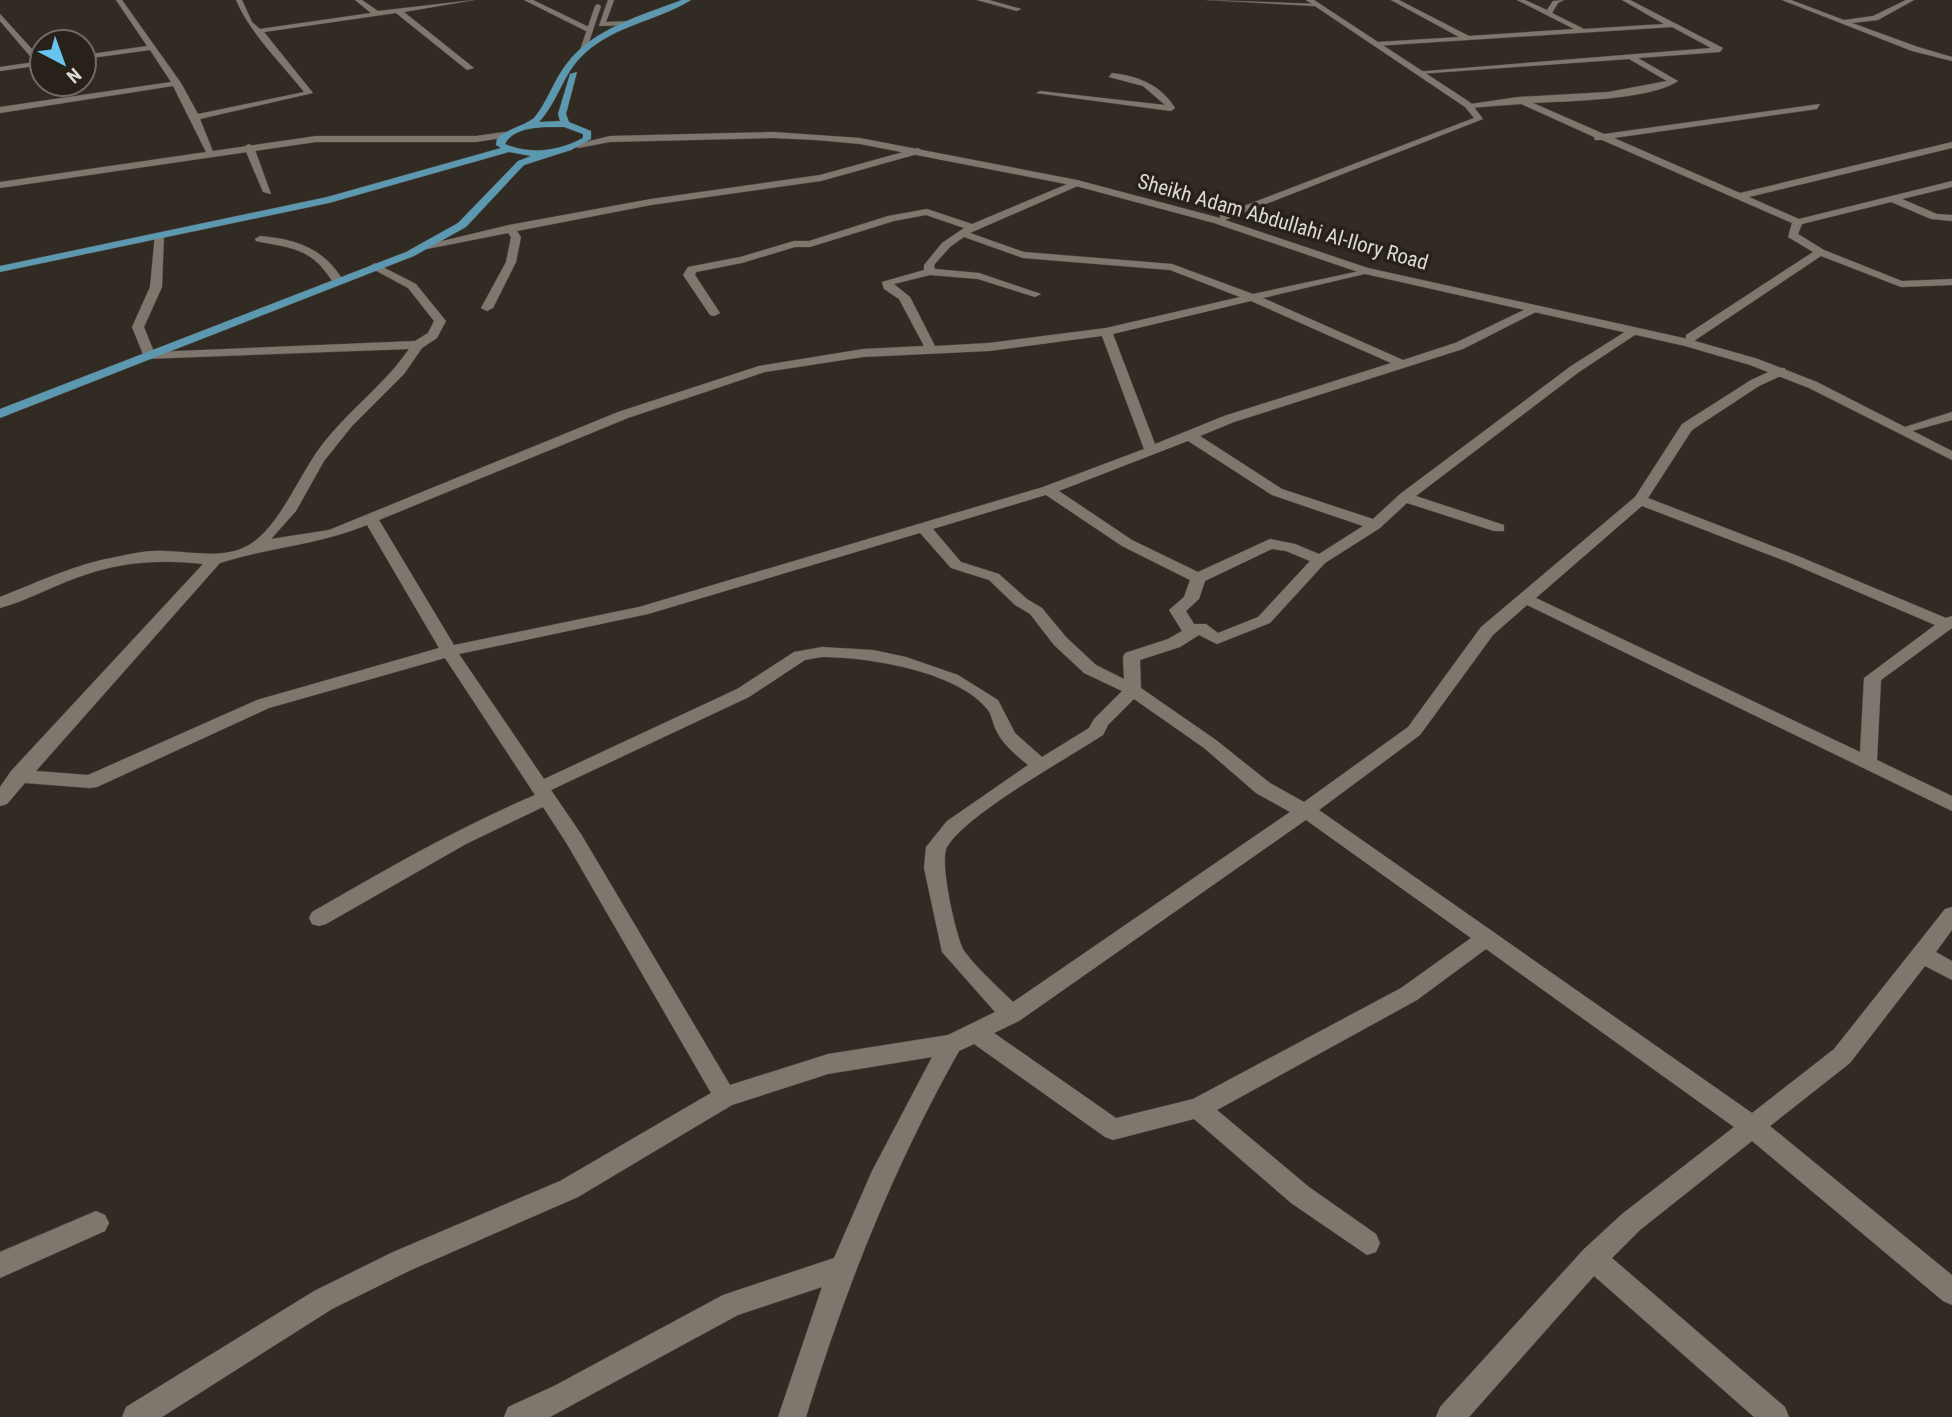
<svg xmlns="http://www.w3.org/2000/svg" width="1952" height="1417" font-family="'Roboto Condensed',sans-serif">
	<style>
		.lines { fill: none; stroke-linecap: round; stroke-linejoin: round }
		.minor-casing { stroke: #4c4740; stroke-width: 1 }
		.tertiary-casing { stroke: #4c4740; stroke-width: 1 }
		.primary-casing { stroke: #4c4740; stroke-width: 1 }
		.minor { fill: #7e776e; fill-rule: evenodd }
		.tertiary { fill: #7e776e; fill-rule: evenodd }
		.primary { fill: #5c98b0; fill-rule: evenodd }
		.labels { text-anchor: middle; stroke-width: 7; stroke-linejoin: round; paint-order: stroke }
		.far-street-label { font-size: 21px; fill: #ddd9d4; stroke: #27211a }
	</style>
	<rect width="100%" height="100%" fill="#312b23"/>
	<g class="lines">
		<g class="minor-casing">
			<g id="minor">
				<path d="M 116,0 L 122,0 L 181,83 L 198,114 L 304,92 C 281,63 250,33 236,0 L 242,0 L 252,22 L 260,29 L 371,13 L 355,0 L 362,0 L 378,11 L 474,0 L 404,12 L 474,68 L 467,70 L 396,13 L 264,32 L 313,93 L 200,119 L 214,154 L 206,152 L 173,86 L 0,113 L 0,107 L 171,82 L 150,50 L 84,59 L 84,55 L 147,46 Z"/>
				<path d="M 524,0 L 533,0 L 593,29 L 586,31 Z"/>
				<path d="M 977,0 L 989,0 L 1021,9 L 1017,11 Z"/>
				<path d="M 1207,0 L 1319,4 L 1316,6 Z"/>
				<path d="M 1391,0 L 1399,0 L 1469,36 L 1574,29 L 1517,0 L 1525,0 L 1547,10 L 1553,1 L 1564,0 L 1558,3 L 1552,13 L 1584,29 L 1664,24 L 1622,0 L 1630,0 L 1723,48 L 1720,52 L 1638,58 L 1678,81 C 1650,100 1569,101 1533,103 L 1604,134 L 1820,104 L 1817,109 L 1614,138 L 1740,193 L 1952,142 L 1952,148 L 1749,197 L 1799,219 L 1952,181 L 1952,187 L 1902,199 L 1937,214 L 1952,215 L 1952,221 L 1931,219 L 1891,202 L 1802,224 L 1798,234 L 1824,250 L 1902,281 L 1952,279 L 1952,285 L 1901,287 L 1821,256 L 1694,341 L 1686,341 L 1686,335 L 1813,252 L 1788,237 L 1792,223 L 1602,140 L 1595,140 L 1594,137 L 1521,104 L 1468,108 L 1464,105 L 1518,97 L 1608,92 L 1667,81 L 1629,59 L 1418,74 L 1414,72 L 1711,48 L 1672,27 L 1375,46 L 1378,42 L 1459,37 Z"/>
				<path d="M 1782,0 L 1791,0 L 1844,20 L 1873,16 L 1906,0 L 1914,0 L 1878,20 L 1852,23 L 1918,47 L 1952,57 L 1952,61 L 1912,51 Z"/>
				<path d="M 0,14 L 42,60 L 42,65 L 0,71 L 0,67 L 35,62 L 0,21 Z"/>
				<path d="M 1112,73 C 1138,76 1161,85 1175,108 L 1171,111 L 1036,93 L 1040,91 L 1165,105 L 1143,86 L 1109,77 Z"/>
				<path d="M 249,144 L 254,147 L 271,194 L 263,192 L 244,147 Z"/>
				<path d="M 918,148 L 923,151 L 921,153 L 821,181 L 651,205 L 517,231 L 521,237 L 516,262 L 493,308 L 487,311 L 481,308 L 506,262 L 511,237 L 508,233 L 422,250 L 417,247 L 509,225 L 651,199 L 820,175 Z"/>
				<path d="M 1077,180 L 1080,181 L 1080,185 L 970,233 L 1024,252 L 1172,264 L 1253,294 L 1369,269 L 1369,273 L 1263,298 L 1403,360 L 1455,343 L 1528,308 L 1536,308 L 1536,312 L 1463,349 L 1234,422 L 1200,436 L 1282,489 L 1373,519 L 1400,494 L 1571,366 L 1631,328 L 1641,331 L 1579,372 L 1416,496 L 1504,525 L 1504,531 L 1494,531 L 1407,503 L 1380,528 L 1325,563 L 1270,623 L 1217,644 L 1199,635 L 1180,647 L 1140,660 L 1141,688 L 1216,740 L 1270,783 L 1304,802 L 1408,727 L 1481,627 L 1635,497 L 1682,424 L 1751,380 L 1777,368 L 1785,368 L 1785,374 L 1759,386 L 1692,430 L 1648,498 L 1798,556 L 1946,618 L 1952,616 L 1952,628 L 1881,680 L 1877,760 L 1952,796 L 1952,811 L 1527,605 L 1493,635 L 1420,735 L 1319,810 L 1752,1113 L 1834,1049 L 1945,909 L 1952,907 L 1952,930 L 1936,952 L 1952,961 L 1952,980 L 1925,966 L 1850,1063 L 1770,1126 L 1952,1275 L 1952,1305 L 1943,1301 L 1752,1141 L 1640,1230 L 1612,1258 L 1785,1407 L 1789,1417 L 1754,1417 L 1594,1276 L 1469,1417 L 1436,1417 L 1440,1407 L 1584,1249 L 1622,1214 L 1734,1127 L 1486,949 L 1417,1000 L 1217,1110 L 1309,1187 L 1376,1234 L 1380,1243 L 1376,1252 L 1367,1255 L 1291,1203 L 1194,1119 L 1113,1140 L 1105,1137 L 974,1044 L 959,1051 C 893,1168 845,1289 806,1417 L 778,1417 L 822,1287 L 738,1315 L 550,1417 L 504,1417 L 508,1407 L 554,1386 L 723,1295 L 834,1258 L 872,1171 L 932,1057 L 828,1074 L 732,1105 L 578,1197 L 411,1270 L 332,1309 L 162,1417 L 122,1417 L 126,1407 L 314,1291 L 393,1252 L 560,1181 L 711,1093 L 567,844 L 543,807 L 466,844 L 326,924 L 319,926 L 312,924 L 309,918 L 312,912 C 385,870 457,828 535,795 L 445,658 L 269,708 L 97,787 L 90,788 L 25,783 L 7,804 L 0,806 L 0,787 L 11,771 L 203,564 C 158,559 119,562 76,578 C 51,587 26,601 0,608 L 0,597 C 38,582 76,564 116,557 C 131,554 148,550 163,551 C 193,551 225,561 252,543 C 277,526 295,486 311,461 C 337,418 381,390 409,349 L 145,359 L 132,327 L 150,287 L 155,234 L 164,236 L 162,287 L 144,327 L 154,352 L 415,341 L 428,333 L 434,321 L 408,288 L 371,268 L 370,266 L 375,263 L 416,284 L 446,321 L 437,338 L 422,348 L 404,374 L 352,426 L 324,461 L 296,511 L 271,539 L 329,530 L 618,412 L 759,366 L 863,349 L 924,346 L 899,299 L 884,289 L 882,282 L 924,270 L 924,265 L 942,243 L 964,228 L 926,215 L 894,221 L 810,247 L 795,247 L 742,263 L 696,272 L 695,275 L 720,313 L 714,316 L 710,315 L 683,275 L 688,267 L 740,257 L 794,241 L 809,241 L 888,216 L 927,209 L 972,224 ZM 964,237 L 1023,258 L 1170,270 L 1240,297 L 1106,328 L 989,343 L 935,346 L 910,297 L 894,284 L 930,275 L 978,279 L 1035,297 L 1041,294 L 979,273 L 935,269 L 934,265 L 950,247 ZM 1251,301 L 1391,363 L 1224,416 L 1155,444 L 1113,334 ZM 1102,336 L 1144,449 L 1043,487 L 639,607 L 454,645 L 379,520 L 628,418 L 765,372 L 863,357 L 989,351 ZM 1188,441 L 1272,495 L 1363,526 L 1319,554 L 1295,544 L 1270,539 L 1198,572 L 1132,540 L 1059,491 ZM 1046,495 L 1122,546 L 1190,580 L 1184,597 L 1169,610 L 1182,631 L 1168,639 L 1125,653 L 1123,657 L 1124,679 L 1096,665 L 1066,637 L 1042,608 L 1027,599 L 999,574 L 961,562 L 933,529 ZM 1642,506 L 1788,562 L 1935,625 L 1864,678 L 1860,752 L 1536,598 ZM 367,525 L 439,648 L 257,700 L 88,775 L 36,771 L 220,563 C 270,547 319,545 367,525 ZM 920,533 L 951,568 L 989,580 L 1015,605 L 1030,614 L 1054,645 L 1084,673 L 1122,691 L 1094,719 L 1089,728 L 1042,757 L 1015,733 L 998,700 L 958,675 L 906,657 L 873,650 L 822,647 L 794,652 L 737,689 L 544,779 L 459,654 L 648,614 ZM 1272,549 L 1286,551 L 1310,561 L 1258,617 L 1218,633 L 1206,624 L 1194,624 L 1186,611 L 1199,599 L 1205,581 ZM 822,657 C 867,657 958,671 988,710 C 992,716 993,724 996,730 C 1003,745 1016,755 1028,765 L 947,821 L 926,847 L 924,868 L 942,952 L 995,1012 L 948,1035 L 828,1054 L 730,1085 L 581,834 L 551,790 L 749,697 L 805,660 ZM 1134,699 L 1204,748 L 1256,793 L 1290,812 L 1013,1002 C 1001,990 968,960 962,947 C 955,930 939,862 947,847 C 966,814 1068,758 1103,735 L 1108,725 ZM 1306,820 L 1471,938 L 1401,988 L 1193,1099 L 1116,1118 L 994,1033 L 1019,1021 Z"/>
				<path d="M 260,236 C 297,239 325,249 344,282 L 334,284 C 312,248 295,249 256,241 L 255,239 Z"/>
				<path d="M 1952,412 L 1952,420 L 1912,431 L 1905,427 Z"/>
				<path d="M 96,1211 L 105,1215 L 109,1223 L 105,1231 L 0,1278 L 0,1252 Z"/>
			</g>
		</g>
		<g class="tertiary-casing">
			<g id="tertiary">
				<path d="M 608,0 L 614,0 L 606,22 L 632,21 L 635,25 L 599,26 Z"/>
				<path d="M 1306,0 L 1314,0 L 1471,103 L 1483,119 L 1225,220 L 1368,268 L 1688,339 L 1758,359 L 1817,382 L 1952,451 L 1952,460 L 1809,388 L 1750,365 L 1685,346 L 1361,273 L 1214,223 L 1076,186 L 860,144 L 816,140 L 773,138 L 610,142 L 578,148 L 573,145 L 610,136 L 773,132 L 860,138 L 1077,180 L 1220,218 L 1220,215 L 1474,118 L 1465,107 Z"/>
				<path d="M 598,4 L 601,6 L 586,51 L 579,53 L 595,6 Z"/>
				<path d="M 505,132 L 508,137 L 476,142 L 316,142 L 0,188 L 0,182 L 316,136 L 476,136 Z"/>
			</g>
		</g>
		<g class="primary-casing">
			<path id="primary" d="M 682,0 L 691,0 C 657,21 615,25 584,54 C 563,73 558,102 539,122 L 560,121 L 558,114 L 570,74 L 577,72 L 566,114 L 569,122 L 591,131 L 591,139 L 571,150 L 524,165 L 466,227 L 414,256 L 0,418 L 0,409 L 406,252 L 458,223 L 518,161 L 531,156 L 509,152 L 329,203 L 0,272 L 0,266 L 327,197 L 501,148 L 496,145 L 497,139 C 508,128 522,127 534,118 C 548,101 554,79 568,62 C 595,28 642,15 682,0 ZM 545,127 L 564,127 L 583,134 L 583,138 C 559,151 531,155 505,144 C 512,130 530,128 545,127 Z"/>
		</g>
		<use href="#minor" class="minor"/>
		<use href="#tertiary" class="tertiary"/>
		<use href="#primary" class="primary"/>
	</g>
	<g class="labels">
		<g class="far-street-label">
			<text transform="translate(1283 222) rotate(16)" y="7">Sheikh Adam Abdullahi Al-Ilory Road</text>
		</g>
	</g>
	<g transform="translate(63 63) rotate(139)"><circle r="33" fill="#27211a" stroke="#706b64" stroke-width="2"/>
	<path d="M0-5L12 26L0 18L-12 26Z" fill="#67c4ef"/>
	<text y="-10" font-size="19" font-weight="bold" text-anchor="middle" fill="#ddd9d4">N</text>
	</g>
</svg>
